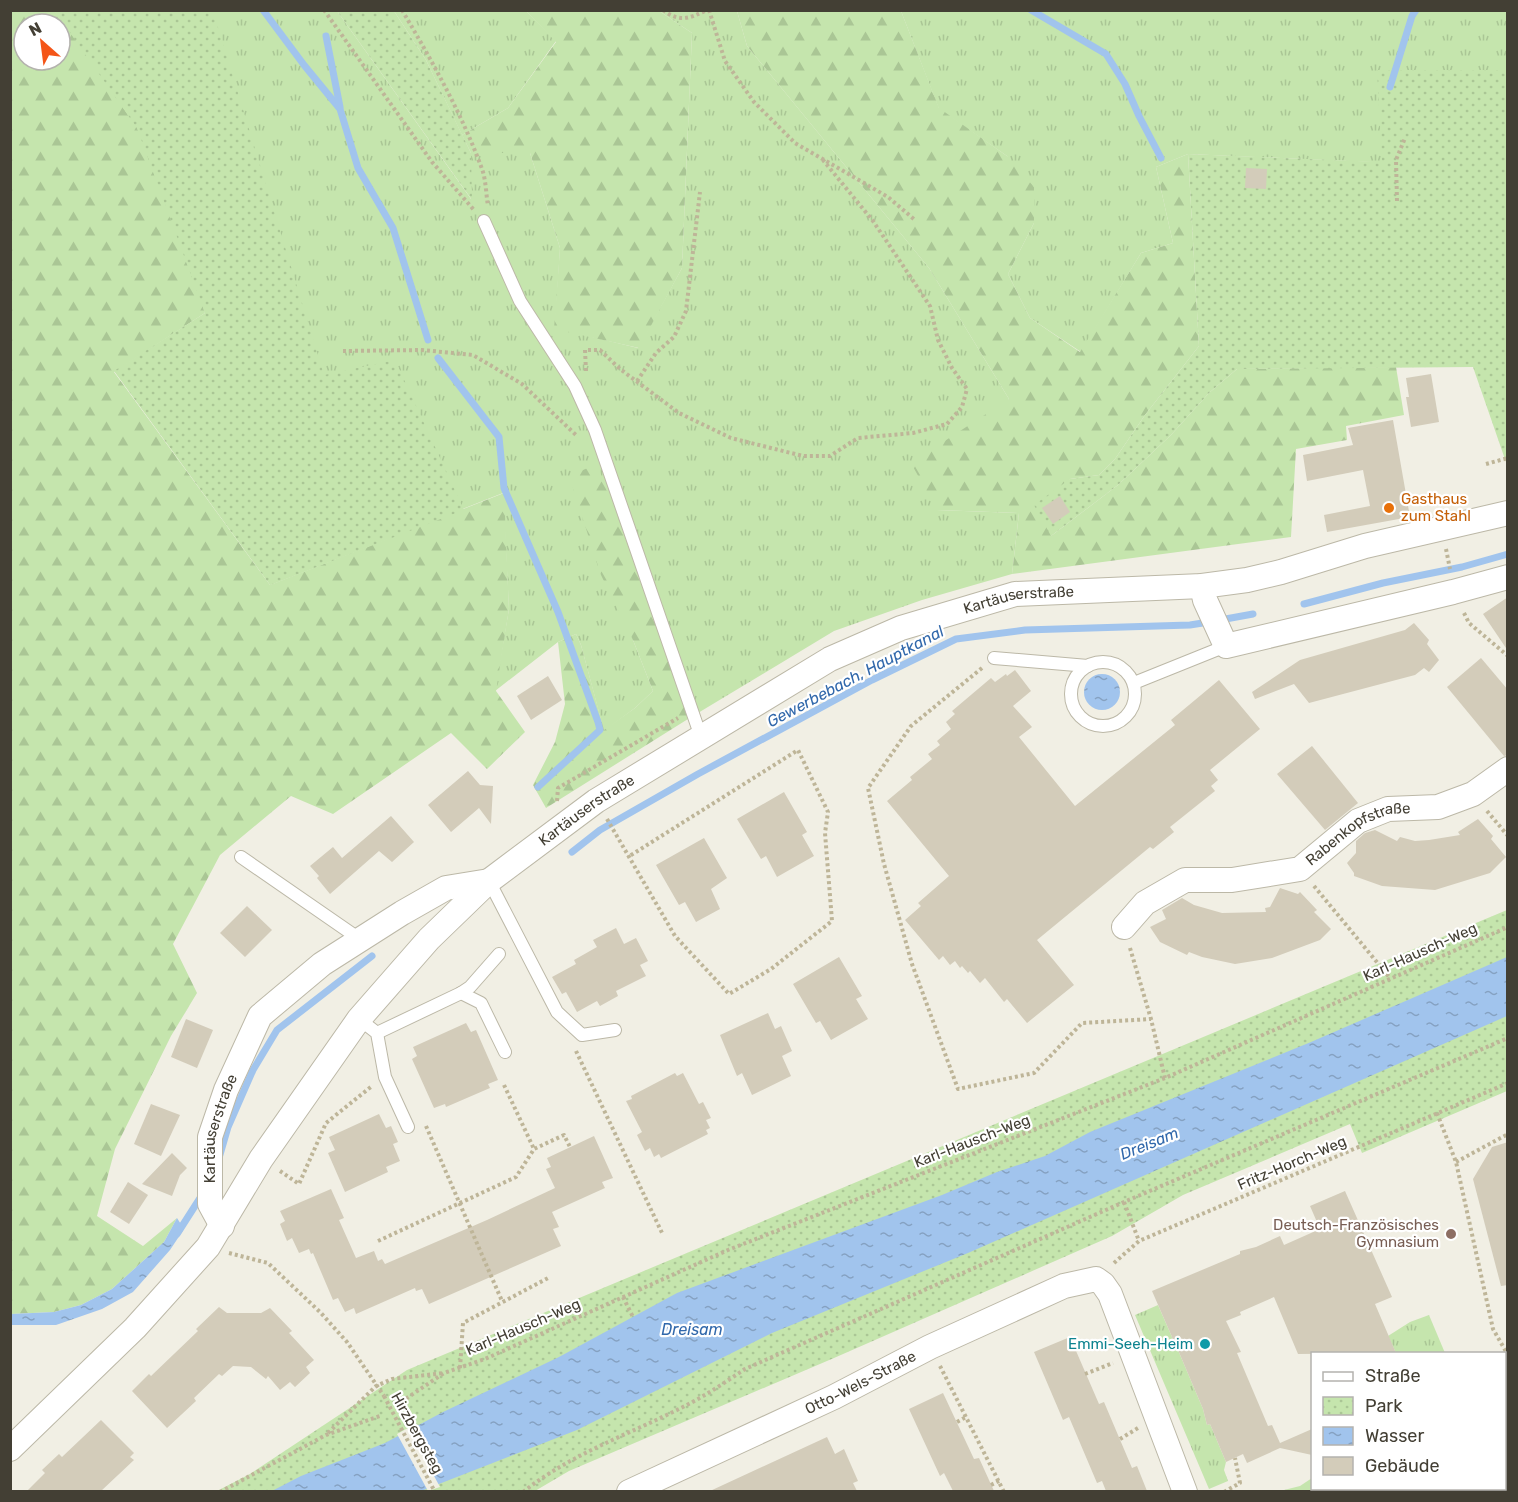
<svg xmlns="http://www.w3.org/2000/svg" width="1518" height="1502" font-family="Rubik,sans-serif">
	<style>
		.grass { fill: url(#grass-tufts) }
		.forest { fill: url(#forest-firs); fill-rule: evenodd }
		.park { fill: url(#park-dots) }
		.water { fill: url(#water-ripples) }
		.pier { fill: #f1efe4 }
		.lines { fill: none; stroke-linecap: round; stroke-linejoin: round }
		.stream { stroke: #a1c4ed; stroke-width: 7 }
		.building { fill: #d3ccba }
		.service-casing { stroke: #bcb8a7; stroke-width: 14 }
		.minor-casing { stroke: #bcb8a7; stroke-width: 26 }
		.path { stroke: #beb598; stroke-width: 4; stroke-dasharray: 3 3; stroke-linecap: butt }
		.service { stroke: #fff; stroke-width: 12 }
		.minor { stroke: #fff; stroke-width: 24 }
		.path-bridge { stroke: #beb598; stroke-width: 4; stroke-dasharray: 3 3; stroke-linecap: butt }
		.food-dot { fill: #e8710a; stroke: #fff; stroke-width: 2 }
		.education-dot { fill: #8d6e63; stroke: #fff; stroke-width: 2 }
		.culture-dot { fill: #0f9aa8; stroke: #fff; stroke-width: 2 }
		.labels { text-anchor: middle; stroke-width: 4.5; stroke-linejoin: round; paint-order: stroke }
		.food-label { font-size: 15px; fill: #c56008; stroke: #fff; text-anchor: start }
		.street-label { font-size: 15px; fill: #433f34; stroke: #fff }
		.education-label { font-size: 15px; fill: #785e54; stroke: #fff; text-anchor: end }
		.culture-label { font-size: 15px; fill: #0d838f; stroke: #fff; text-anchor: end }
		.water-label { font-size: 16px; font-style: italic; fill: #3168ab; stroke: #fff }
	</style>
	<defs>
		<pattern id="grass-tufts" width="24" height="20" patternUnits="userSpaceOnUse" patternTransform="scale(1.5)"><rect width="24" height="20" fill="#c5e5ad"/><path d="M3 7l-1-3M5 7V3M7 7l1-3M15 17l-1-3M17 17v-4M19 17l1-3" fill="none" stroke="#aac695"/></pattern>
		<pattern id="forest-firs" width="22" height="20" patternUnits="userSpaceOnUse" patternTransform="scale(1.5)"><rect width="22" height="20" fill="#c5e5ad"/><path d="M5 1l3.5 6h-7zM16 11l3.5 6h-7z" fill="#aac695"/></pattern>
		<pattern id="park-dots" width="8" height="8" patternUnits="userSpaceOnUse" patternTransform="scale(1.5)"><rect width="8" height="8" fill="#c5e5ad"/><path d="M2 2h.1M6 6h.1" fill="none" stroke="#aac695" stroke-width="1.8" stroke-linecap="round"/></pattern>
		<pattern id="water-ripples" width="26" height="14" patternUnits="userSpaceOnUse" patternTransform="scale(1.5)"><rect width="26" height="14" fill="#a1c4ed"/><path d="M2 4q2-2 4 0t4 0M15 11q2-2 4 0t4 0" fill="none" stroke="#85a1c1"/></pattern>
	</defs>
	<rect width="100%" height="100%" fill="#f1efe4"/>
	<g class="grass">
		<path d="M 55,11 L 337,11 L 471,199 L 471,153 L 530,153 L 560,248 L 555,328 L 638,348 L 682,268 L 692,33 L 659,11 L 737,11 L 747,46 L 929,268 L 1009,399 L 937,510 L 1019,513 L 1012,574 L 922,600 L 834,631 L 688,719 L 638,572 L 633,640 L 653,691 L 635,708 L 604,731 L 581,645 L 576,634 L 558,642 L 495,691 L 509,609 L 503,493 L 270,585 L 205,313 Z"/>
		<path d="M 394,11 L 526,11 L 556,41 L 508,108 L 462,135 L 426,60 Z"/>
		<path d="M 901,11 L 1507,11 L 1507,168 L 1188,154 L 1156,167 L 1173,243 L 1141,253 L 1081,352 L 1030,318 L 1008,274 L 1034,223 L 1007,156 L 939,109 Z"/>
		<path d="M 1158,1305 L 1172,1337 L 1174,1350 L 1178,1350 L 1203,1409 L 1207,1425 L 1210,1424 L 1226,1462 L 1224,1470 L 1228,1481 L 1209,1489 L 1135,1315 Z"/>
		<path d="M 1429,1315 L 1445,1353 L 1396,1353 L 1388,1336 L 1410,1322 Z"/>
		<path d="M 1312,1478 L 1312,1488 L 1358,1489 L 1349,1492 L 1285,1492 L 1284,1490 L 1300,1486 Z"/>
	</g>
	<g class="forest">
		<path d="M 10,11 L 55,11 L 137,128 L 205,313 L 114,372 L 270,585 L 504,493 L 509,609 L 496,691 L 525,732 L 487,769 L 451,733 L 333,814 L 291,796 L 220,855 L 173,944 L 197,993 L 171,1036 L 115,1149 L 97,1216 L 143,1246 L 177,1218 L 164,1242 L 112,1289 L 81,1305 L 54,1312 L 11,1314 ZM 24,24 L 60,24 L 60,60 L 24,60 Z"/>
		<path d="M 526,11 L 659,11 L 692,33 L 682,268 L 639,348 L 554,329 L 560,248 L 530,153 L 471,153 L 462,135 L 508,108 L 556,42 Z"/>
		<path d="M 737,11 L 901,11 L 939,108 L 1007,156 L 1034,187 L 1034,223 L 1008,274 L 1030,318 L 1080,352 L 1141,253 L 1173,243 L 1156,167 L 1188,154 L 1199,346 L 1145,415 L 1115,459 L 1099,475 L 1070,479 L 1051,536 L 1118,485 L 1171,435 L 1209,393 L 1237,369 L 1396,367 L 1404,415 L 1346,426 L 1347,440 L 1296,449 L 1291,537 L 1012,574 L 1019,513 L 937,510 L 911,463 L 1009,399 L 929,268 L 747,46 Z"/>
		<path d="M 597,464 L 638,572 L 688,719 L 546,808 L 533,785 L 555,742 L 565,704 L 558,642 L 576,634 L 581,645 L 604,730 L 635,708 L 653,691 L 633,640 L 601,575 L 569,476 Z"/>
	</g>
	<g class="park">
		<path d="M 55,11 L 213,11 L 324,375 L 395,360 L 464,510 L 270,585 L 114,371 L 205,313 L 137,128 Z"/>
		<path d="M 337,11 L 394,11 L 426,60 L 471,153 L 472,200 Z"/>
		<path d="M 1377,70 L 1507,70 L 1507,465 L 1473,367 L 1237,369 L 1209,393 L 1171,435 L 1118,485 L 1051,536 L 1034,505 L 1070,479 L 1099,475 L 1115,459 L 1145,415 L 1199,346 L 1188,154 L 1382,162 Z"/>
		<path d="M 1507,910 L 1507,1091 L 1362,1153 L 1350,1124 L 1183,1195 L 1112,1236 L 834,1358 L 569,1471 L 535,1491 L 215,1492 L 250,1474 L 407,1370 Z"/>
	</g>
	<g class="water">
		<circle cx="1102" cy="692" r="18"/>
		<path d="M 1507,957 L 1507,1016 L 968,1253 L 772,1333 L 577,1430 L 421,1491 L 270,1492 L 301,1476 L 385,1443 L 443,1412 L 559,1357 L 677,1293 L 942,1195 L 997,1172 L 1045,1156 L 1090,1132 L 1311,1042 Z"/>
		<path d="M 177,1218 L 184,1229 L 170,1250 L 133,1292 L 102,1309 L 56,1325 L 11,1325 L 11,1314 L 54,1312 L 81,1305 L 112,1289 L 164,1242 Z"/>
	</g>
	<path class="pier" d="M 408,1428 L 440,1487 L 428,1491 L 397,1434 Z"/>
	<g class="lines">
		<g class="stream">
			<path d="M 263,10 L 304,65 L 340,109 L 358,168 L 393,228 L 428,340"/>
			<path d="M 1031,10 L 1106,54 L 1125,84 L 1139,116 L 1161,158"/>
			<path d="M 326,36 L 340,107"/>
			<path d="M 1390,87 L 1412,16 L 1416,10"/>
			<path d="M 438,358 L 499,437 L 504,488 L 558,612 L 598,722 L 600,730 L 538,787"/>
			<path d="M 1304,604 L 1383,583 L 1462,567 L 1508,554"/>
			<path d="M 1220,620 L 1253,614"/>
			<path d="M 572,852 L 600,830 L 698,774 L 872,680 L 956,639 L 1025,630 L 1190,625 L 1209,622"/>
			<path d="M 219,1158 L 228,1127 L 253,1070 L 277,1030 L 372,956"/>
			<path d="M 177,1234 L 202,1195"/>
		</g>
	</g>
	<g class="building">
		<path d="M 1246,168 L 1267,169 L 1266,189 L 1245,188 Z"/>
		<path d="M 1431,374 L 1439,422 L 1411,427 L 1406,397 L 1409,397 L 1406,378 Z"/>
		<path d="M 1393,420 L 1410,517 L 1327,532 L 1324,515 L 1370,506 L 1363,470 L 1307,481 L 1303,455 L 1353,445 L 1348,428 Z"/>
		<path d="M 1060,496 L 1070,512 L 1053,524 L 1042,508 Z"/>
		<path d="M 1508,597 L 1508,651 L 1483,614 Z"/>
		<path d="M 1414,623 L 1429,640 L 1427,644 L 1439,660 L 1429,672 L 1424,668 L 1415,675 L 1309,703 L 1294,684 L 1255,699 L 1252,692 L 1300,660 L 1405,630 Z"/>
		<path d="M 1481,658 L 1508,690 L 1508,755 L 1504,756 L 1447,687 Z"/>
		<path d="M 1015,670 L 1031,691 L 1013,706 L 1032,727 L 1019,737 L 1075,806 L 1175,725 L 1171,720 L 1219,680 L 1260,729 L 1210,770 L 1218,780 L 1211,786 L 1215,791 L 1170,827 L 1174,832 L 1153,849 L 1150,847 L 1037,940 L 1074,985 L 1027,1023 L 1007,999 L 1004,1002 L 985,978 L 980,983 L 970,971 L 968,973 L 962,966 L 960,968 L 955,961 L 950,965 L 943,956 L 939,960 L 905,920 L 921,906 L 918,903 L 949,876 L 887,801 L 912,780 L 910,777 L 932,759 L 928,754 L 940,745 L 937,741 L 951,729 L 946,722 L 955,714 L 952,711 L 991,678 L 995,682 L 1006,674 L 1007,676 Z"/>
		<path d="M 548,676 L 562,700 L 531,720 L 517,696 Z"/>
		<path d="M 1312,746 L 1358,803 L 1325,830 L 1277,774 Z"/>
		<path d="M 468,771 L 480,785 L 493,786 L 491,824 L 479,808 L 451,832 L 428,805 Z"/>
		<path d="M 784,792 L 807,832 L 802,835 L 814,856 L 777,877 L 766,856 L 761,859 L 737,819 Z"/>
		<path d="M 391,816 L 414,842 L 392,862 L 379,851 L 330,894 L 317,878 L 319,876 L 310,866 L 333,847 L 342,858 Z"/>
		<path d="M 1478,819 L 1493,836 L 1491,839 L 1506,857 L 1490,873 L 1435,890 L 1382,886 L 1354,876 L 1354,873 L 1347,863 L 1356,853 L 1356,841 L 1365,833 L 1375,830 L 1397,841 L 1400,837 L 1415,841 L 1429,840 L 1460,835 L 1458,832 Z"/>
		<path d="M 704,838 L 727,878 L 711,889 L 720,909 L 696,922 L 685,902 L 679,905 L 656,865 Z"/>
		<path d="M 1280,888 L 1298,894 L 1300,892 L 1317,910 L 1314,912 L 1331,929 L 1320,940 L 1272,958 L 1235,964 L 1202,957 L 1189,952 L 1187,955 L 1160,942 L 1150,927 L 1166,919 L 1162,910 L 1182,898 L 1194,905 L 1222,913 L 1266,912 L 1265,908 L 1270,907 Z"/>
		<path d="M 247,906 L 272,930 L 245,957 L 220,933 Z"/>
		<path d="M 616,928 L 624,944 L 636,938 L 648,961 L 640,965 L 646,976 L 616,991 L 618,996 L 600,1006 L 597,1001 L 577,1012 L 566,992 L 562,994 L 552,977 L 576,964 L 574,960 L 597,947 L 593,940 Z"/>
		<path d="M 839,957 L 862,996 L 856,999 L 868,1019 L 831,1040 L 820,1021 L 816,1023 L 793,984 Z"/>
		<path d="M 768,1013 L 775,1029 L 781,1026 L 792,1051 L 782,1056 L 791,1076 L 752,1095 L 742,1073 L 737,1076 L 720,1035 Z"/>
		<path d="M 186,1019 L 213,1030 L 197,1068 L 171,1057 Z"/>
		<path d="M 466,1023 L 471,1032 L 476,1030 L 498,1080 L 488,1084 L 490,1088 L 446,1107 L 445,1104 L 434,1108 L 412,1059 L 417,1056 L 413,1047 Z"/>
		<path d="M 675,1073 L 677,1076 L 683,1073 L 699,1104 L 703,1102 L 711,1118 L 706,1120 L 710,1128 L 706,1130 L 708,1134 L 661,1158 L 659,1154 L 654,1157 L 650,1148 L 645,1151 L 637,1135 L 642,1132 L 626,1101 L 632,1099 L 631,1096 Z"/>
		<path d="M 151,1104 L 180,1115 L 161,1156 L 134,1144 Z"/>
		<path d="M 379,1114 L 386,1128 L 391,1126 L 398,1142 L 393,1144 L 400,1161 L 386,1167 L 388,1172 L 345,1192 L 328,1153 L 335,1150 L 329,1137 Z"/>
		<path d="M 594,1136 L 613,1178 L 602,1182 L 605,1188 L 552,1212 L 559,1227 L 553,1229 L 561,1246 L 429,1304 L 422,1289 L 416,1291 L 415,1288 L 356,1314 L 354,1308 L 345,1312 L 338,1298 L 333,1300 L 313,1253 L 311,1254 L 309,1249 L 299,1253 L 292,1238 L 287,1241 L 280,1224 L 285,1221 L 280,1211 L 331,1189 L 344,1218 L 339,1220 L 356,1258 L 374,1251 L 378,1261 L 382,1259 L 385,1264 L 487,1220 L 555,1188 L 546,1169 L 551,1167 L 547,1158 Z"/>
		<path d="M 1508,1142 L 1508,1285 L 1501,1286 L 1473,1179 L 1492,1147 Z"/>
		<path d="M 172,1153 L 187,1168 L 180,1175 L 172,1196 L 142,1184 Z"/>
		<path d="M 128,1182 L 148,1195 L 129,1224 L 110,1212 Z"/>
		<path d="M 1345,1191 L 1392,1297 L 1375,1304 L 1396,1353 L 1298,1354 L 1274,1297 L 1240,1312 L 1241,1315 L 1226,1321 L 1241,1352 L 1237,1353 L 1268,1426 L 1272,1425 L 1280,1443 L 1312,1429 L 1312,1455 L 1280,1448 L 1247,1463 L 1243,1454 L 1226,1462 L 1210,1424 L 1207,1425 L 1203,1409 L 1178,1350 L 1174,1350 L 1172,1337 L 1152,1291 L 1240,1254 L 1240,1251 L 1256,1247 L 1280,1236 L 1284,1245 L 1320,1229 L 1310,1206 Z"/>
		<path d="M 219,1307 L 227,1313 L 261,1313 L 270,1308 L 292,1331 L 289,1333 L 314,1360 L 306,1367 L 310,1373 L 295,1387 L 290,1382 L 280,1390 L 268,1376 L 266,1379 L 251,1367 L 233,1366 L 222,1376 L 219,1374 L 194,1398 L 196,1401 L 167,1428 L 132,1391 L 149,1374 L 151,1376 L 198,1331 L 196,1329 Z"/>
		<path d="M 1070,1337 L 1099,1404 L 1104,1402 L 1132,1468 L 1137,1466 L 1147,1491 L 1106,1491 L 1102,1481 L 1097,1483 L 1069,1417 L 1063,1420 L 1034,1352 Z"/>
		<path d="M 943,1393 L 974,1459 L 979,1458 L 994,1491 L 953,1491 L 944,1473 L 940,1476 L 909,1409 Z"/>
		<path d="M 101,1420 L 134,1453 L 130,1457 L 134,1460 L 101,1491 L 27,1491 L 45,1473 L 42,1470 L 59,1454 L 62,1457 Z"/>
		<path d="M 827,1437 L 835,1454 L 844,1449 L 858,1481 L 853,1483 L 857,1491 L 710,1491 Z"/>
	</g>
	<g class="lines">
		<g class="service-casing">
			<g id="service">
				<path d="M 484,221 L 520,301 L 575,386 L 595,430 L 701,737"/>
				<path d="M 994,658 L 1088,666"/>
				<circle cx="1103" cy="694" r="32"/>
				<path d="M 1134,683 L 1226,646"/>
				<path d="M 241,857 L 361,940"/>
				<path d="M 489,881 L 557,1012 L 582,1035 L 615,1030"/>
				<path d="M 461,993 L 481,1003 L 505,1052"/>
				<path d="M 359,1019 L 377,1033 L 385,1077 L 408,1127"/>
				<path d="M 377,1033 L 461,993 L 470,987 L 499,954"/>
			</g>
		</g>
		<g class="minor-casing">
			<g id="minor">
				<path d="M 1202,586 L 1205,600 L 1226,646 L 1453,592 L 1508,577"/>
				<path id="s1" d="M 1124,927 L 1145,903 L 1185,880 L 1232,880 L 1300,869 L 1358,821 L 1388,809 L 1438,807 L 1473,794 L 1508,769"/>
				<path id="s2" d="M 222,1226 L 210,1204 L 210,1137 L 226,1090 L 260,1016 L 322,964 L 402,913 L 446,888 L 489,881"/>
				<path id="s3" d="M 10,1449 L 135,1328 L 208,1247 L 261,1159 L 359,1019 L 429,939 L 489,881 L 596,801 L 830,659 L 901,628 L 1015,594 L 1202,586 L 1247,580 L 1281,572 L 1365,546 L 1508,513"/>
				<path d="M 1504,1480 L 1508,1479"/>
				<path id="s4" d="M 629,1492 L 834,1397 L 930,1347 L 1064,1286 L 1096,1279 L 1103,1284 L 1110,1294 L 1185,1492"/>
				<path d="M 1460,1492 L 1472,1488"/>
			</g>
		</g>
		<g class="path">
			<path d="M 324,10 L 432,162 L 474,210"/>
			<path d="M 402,10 C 432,61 462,114 482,169 C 486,180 486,194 488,206"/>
			<path d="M 663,10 C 680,23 690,18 707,10"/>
			<path d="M 709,10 L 725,61 L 754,102 L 795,143 L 888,197 L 915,220"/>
			<path d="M 1397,201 L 1396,160 L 1405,138"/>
			<path d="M 343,351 L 422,350 L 473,355 L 522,384 L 576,435"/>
			<path d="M 586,371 L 585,350 L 600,350 L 620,369 L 679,413 L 731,438 L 803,456 L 830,456 L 858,438 L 913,433 L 947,424 L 962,407 L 967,389 L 952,368 L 938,340 L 930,306 L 873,221 L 823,160"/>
			<path d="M 637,381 L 656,353 L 674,337 L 686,311 L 700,192"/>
			<path d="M 1486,464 L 1508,458"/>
			<path d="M 1446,549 L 1450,569"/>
			<path d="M 1464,613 L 1469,623 L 1508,656"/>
			<path d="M 982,668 L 911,726 L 868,788 L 884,864 L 912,964 L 958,1089 L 1034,1073 L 1082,1023 L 1151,1019"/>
			<path d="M 557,801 L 558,788 L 678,718"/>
			<path d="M 1487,811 L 1508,836"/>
			<path d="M 607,819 L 675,936 L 729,994 L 771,969 L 832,921 L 825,833 L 828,812 L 798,750 L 628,857"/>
			<path d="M 1314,886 L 1390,978"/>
			<path d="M 1130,948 L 1151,1019 L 1165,1078"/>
			<path d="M 576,1051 L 663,1235"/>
			<path d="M 504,1085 L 534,1149"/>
			<path d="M 1437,1113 L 1456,1162 L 1493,1329 L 1508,1355"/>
			<path d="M 426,1126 L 502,1301"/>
			<path d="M 1456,1162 L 1508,1134"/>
			<path d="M 280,1171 L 299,1184 L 326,1123 L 372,1086"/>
			<path d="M 1124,1202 L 1139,1241"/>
			<path d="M 378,1241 L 516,1177 L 534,1149 L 564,1135 L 570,1147"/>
			<path d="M 229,1253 L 268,1263 L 320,1312 L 347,1342 L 384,1396"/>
			<path d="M 1114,1263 L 1139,1241 L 1508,1083"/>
			<path d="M 623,1297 L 633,1317"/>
			<path d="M 940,1366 L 1004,1492"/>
			<path d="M 460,1368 L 463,1323 L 550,1277"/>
			<path d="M 1085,1374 L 1113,1363"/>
			<path d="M 401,1402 L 444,1373 L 485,1359 L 728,1250 L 1165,1078 L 1508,927"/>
			<path d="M 957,1422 L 966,1417"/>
			<path d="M 328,1433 L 376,1386 L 392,1379 L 444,1373"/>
			<path d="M 1120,1439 L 1138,1428"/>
			<path d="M 991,1485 L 999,1481"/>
			<path d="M 220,1492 L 326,1435 L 380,1416"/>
			<path d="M 523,1492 C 576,1450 640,1431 698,1399 C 714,1390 730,1379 745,1369 L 1124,1202 L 1508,1038"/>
			<path d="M 1224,1492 L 1240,1483 L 1235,1458"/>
		</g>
		<use href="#service" class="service"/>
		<use href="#minor" class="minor"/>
		<path class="path-bridge" d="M 384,1396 L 435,1492"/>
	</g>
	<circle class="food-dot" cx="1389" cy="508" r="6"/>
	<circle class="education-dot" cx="1451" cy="1234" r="6"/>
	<circle class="culture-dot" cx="1205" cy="1344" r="6"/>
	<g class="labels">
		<g class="food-label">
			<text x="1401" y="504">Gasthaus<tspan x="1401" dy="17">zum Stahl</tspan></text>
		</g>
		<g class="street-label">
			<text dy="5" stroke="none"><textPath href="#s3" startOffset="1353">Kartäuserstraße</textPath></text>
			<text dy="5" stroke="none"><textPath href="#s3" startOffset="867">Kartäuserstraße</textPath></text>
			<text dy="5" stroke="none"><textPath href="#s1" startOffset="264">Rabenkopfstraße</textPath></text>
			<text transform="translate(1420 952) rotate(-24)" y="5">Karl-Hausch-Weg</text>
			<text dy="5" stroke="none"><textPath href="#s2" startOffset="102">Kartäuserstraße</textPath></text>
			<text transform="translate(972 1141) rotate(-21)" y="5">Karl-Hausch-Weg</text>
			<text transform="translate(1292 1163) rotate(-23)" y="5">Fritz-Horch-Weg</text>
			<text transform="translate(523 1327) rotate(-23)" y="5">Karl-Hausch-Weg</text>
			<text dy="5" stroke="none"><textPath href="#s4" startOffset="256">Otto-Wels-Straße</textPath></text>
			<text transform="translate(417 1433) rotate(61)" y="5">Hirzbergsteg</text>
		</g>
		<g class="education-label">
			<text x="1439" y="1230">Deutsch-Französisches<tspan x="1439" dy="17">Gymnasium</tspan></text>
		</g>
		<g class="culture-label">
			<text x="1193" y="1349">Emmi-Seeh-Heim</text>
		</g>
		<g class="water-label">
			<text transform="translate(855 676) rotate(-28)" y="6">Gewerbebach, Hauptkanal</text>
			<text transform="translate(1149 1143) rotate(-22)" y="6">Dreisam</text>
			<text x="692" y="1335">Dreisam</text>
		</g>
	</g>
	<rect width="1518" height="1502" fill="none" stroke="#433f34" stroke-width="24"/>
	<rect x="1311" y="1352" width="195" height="138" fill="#ffffff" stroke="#b4b2ae" stroke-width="1.5"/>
	<rect x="1323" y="1372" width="30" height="9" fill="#ffffff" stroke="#b4b2ae" stroke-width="1.5"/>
	<text x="1365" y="1382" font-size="18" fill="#433f34">Straße</text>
	<rect x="1323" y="1397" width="30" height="18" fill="url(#park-dots)" stroke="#b4b2ae" stroke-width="1.5"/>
	<text x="1365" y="1412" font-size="18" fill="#433f34">Park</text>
	<rect x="1323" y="1427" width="30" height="18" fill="url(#water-ripples)" stroke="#b4b2ae" stroke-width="1.5"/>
	<text x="1365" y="1442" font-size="18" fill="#433f34">Wasser</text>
	<rect x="1323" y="1457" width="30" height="18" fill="#d3ccba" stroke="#b4b2ae" stroke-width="1.5"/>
	<text x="1365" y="1472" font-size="18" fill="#433f34">Gebäude</text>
	<g transform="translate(42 42) rotate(332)"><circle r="28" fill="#ffffff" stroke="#b4b2ae" stroke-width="1.5"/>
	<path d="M0-4.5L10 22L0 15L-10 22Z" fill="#f45518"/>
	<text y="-9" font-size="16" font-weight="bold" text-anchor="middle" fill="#433f34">N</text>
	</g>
</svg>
